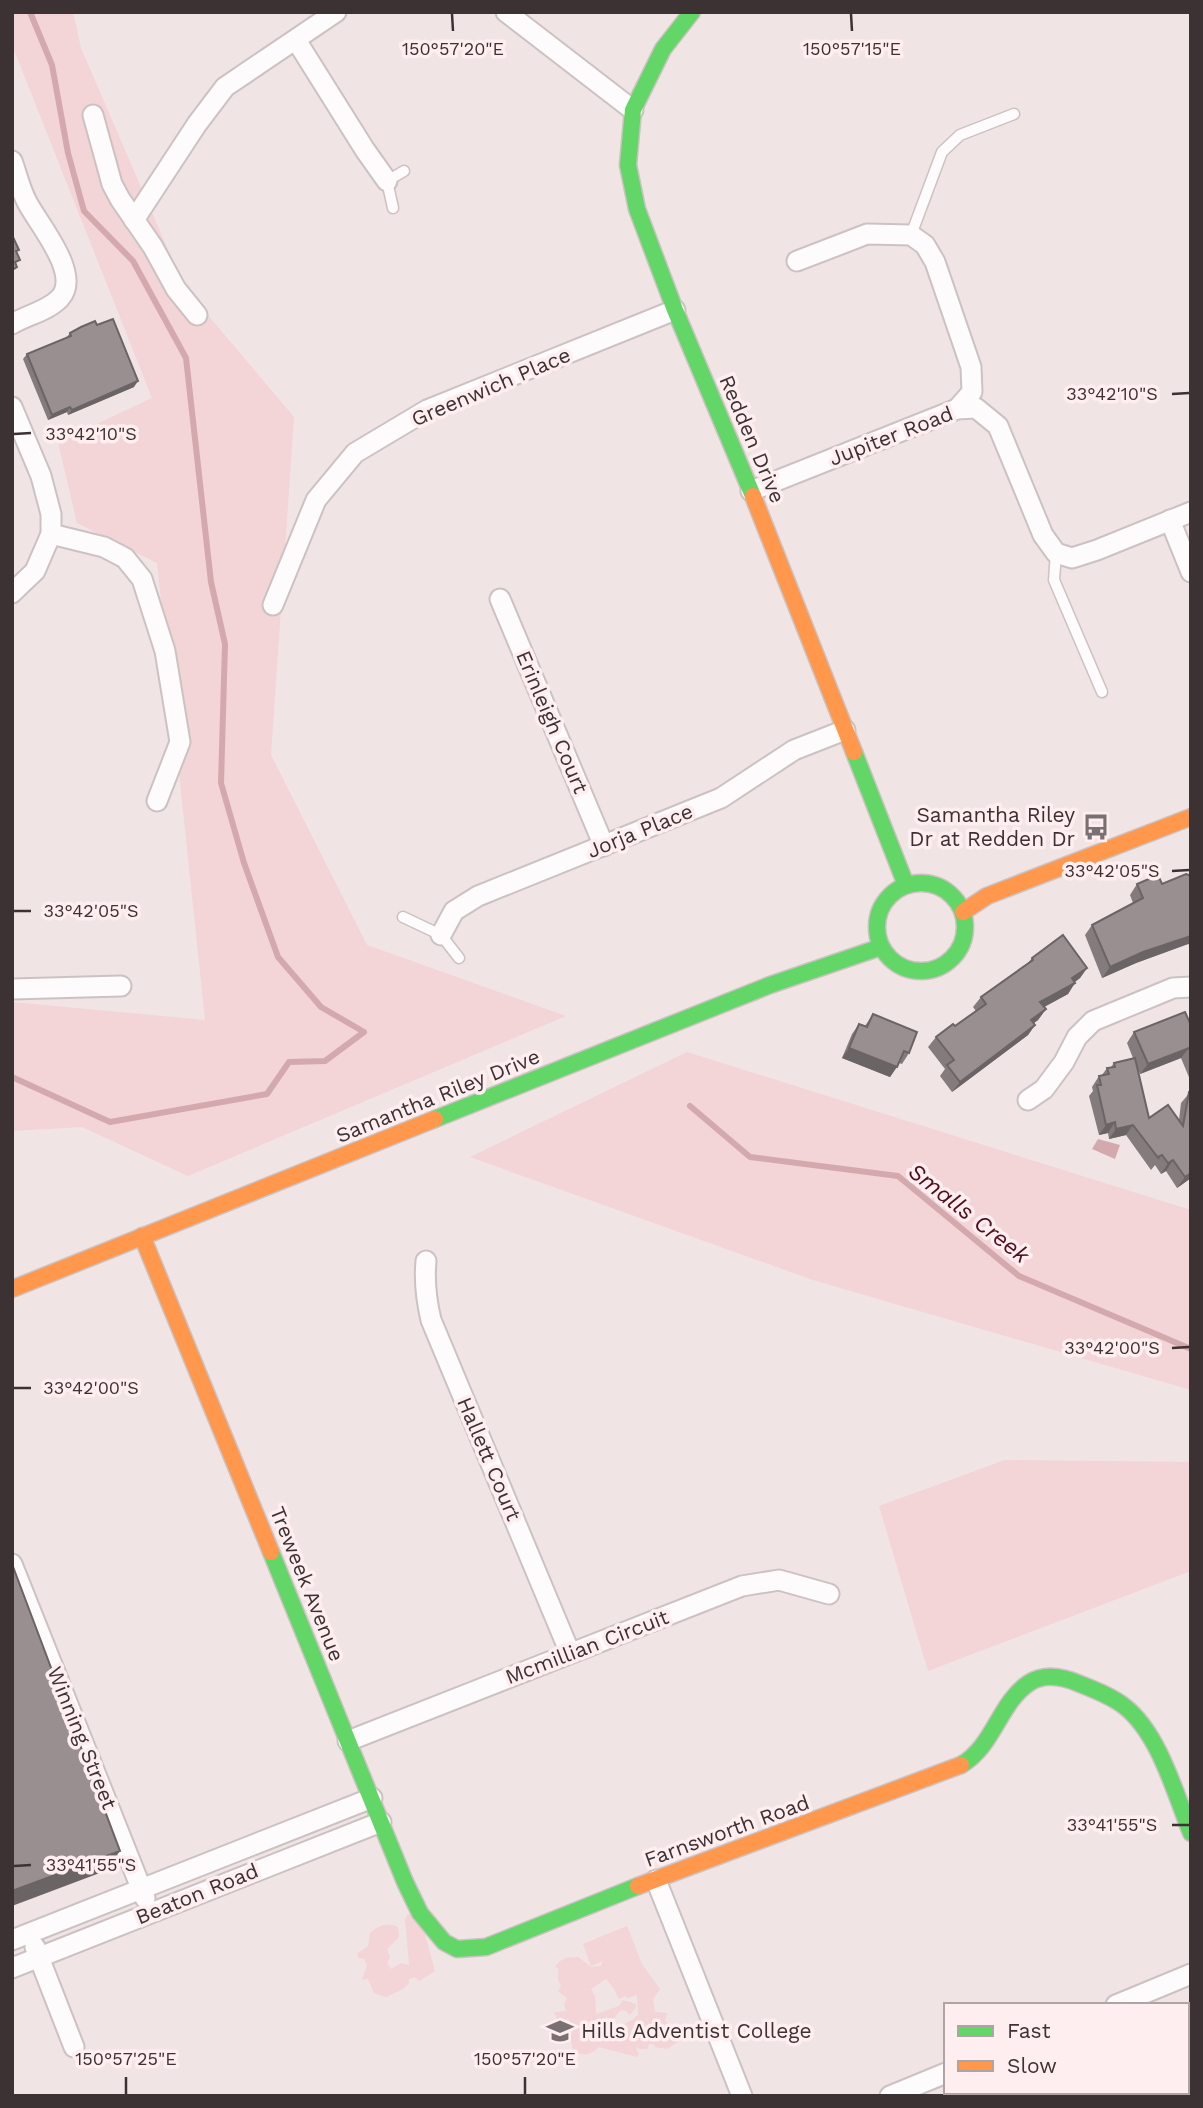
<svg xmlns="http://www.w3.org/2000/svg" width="1203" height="2108" font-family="'Work Sans',sans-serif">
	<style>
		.green { fill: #f3d4d7; fill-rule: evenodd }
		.water { fill: #d4a9ae }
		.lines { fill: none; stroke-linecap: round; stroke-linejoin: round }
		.stream { stroke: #d4a9ae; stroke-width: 6 }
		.lane-casing { stroke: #ccc2c2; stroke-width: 13 }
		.street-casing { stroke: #ccc2c2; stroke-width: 23 }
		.fast-casing { stroke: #ccc2c2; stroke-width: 19 }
		.slow-casing { stroke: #ccc2c2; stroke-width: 19 }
		.lane { stroke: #fdfbfb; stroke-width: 10 }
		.street { stroke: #fdfbfb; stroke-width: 19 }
		.fast { stroke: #63d668; stroke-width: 16 }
		.slow { stroke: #ff974d; stroke-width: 16 }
		.wall { fill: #847b7c }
		.shaded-wall { fill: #6b6465 }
		.building { fill: #998f90; stroke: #6b6465; stroke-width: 2 }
		.ticks { fill: none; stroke: #3c3233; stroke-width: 2.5 }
		.labels { text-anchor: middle; stroke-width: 7; stroke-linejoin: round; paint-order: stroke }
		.street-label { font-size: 21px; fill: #3c3233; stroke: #feeef0 }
		.poi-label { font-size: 21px; fill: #3c3233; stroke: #feeef0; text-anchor: end }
		.water-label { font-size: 23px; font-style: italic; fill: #4f0d1e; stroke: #feeef0 }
		.ticks-label { font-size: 18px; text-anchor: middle; fill: #3c3233; stroke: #feeef0; stroke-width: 7; stroke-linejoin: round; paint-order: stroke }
	</style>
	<rect width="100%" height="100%" fill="#f1e4e5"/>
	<g class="green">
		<path d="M 12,12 L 73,12 L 81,48 L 184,287 L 294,417 L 271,755 L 367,945 L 566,1016 L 188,1176 L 82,1127 L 12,1131 L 12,1002 L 205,1020 L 157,563 L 77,523 L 58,442 L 152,398 L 12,45 Z"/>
		<path d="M 687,1052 L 1191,1210 L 1191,1390 L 813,1280 L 470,1157 Z"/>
		<path d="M 1005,1460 L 1191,1462 L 1191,1571 L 928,1671 L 879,1506 Z"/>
		<path d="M 408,1914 L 421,1920 L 435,1971 L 419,1981 L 415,1977 L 409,1979 L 409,1983 L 403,1989 L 386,1997 L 374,1993 L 368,1979 L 362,1980 L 367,1965 L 364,1959 L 359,1958 L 357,1954 L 368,1946 L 370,1933 C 380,1925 386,1922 398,1927 L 399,1937 L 387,1949 L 390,1957 L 387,1963 L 391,1969 L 401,1963 L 409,1965 L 405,1919 Z"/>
		<path d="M 627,1926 L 642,1964 L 660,1989 L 653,1999 L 655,2012 L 667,2013 L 665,2021 L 682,2033 L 683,2039 L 667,2049 L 655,2047 L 654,2044 L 649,2044 L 647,2049 L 640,2049 L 636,2047 L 637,2052 L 639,2053 L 637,2057 L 599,2047 C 590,2055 586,2056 573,2052 L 570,2035 L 576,2026 L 570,2022 L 568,2018 L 564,2023 L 559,2024 L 554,2012 L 566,2011 L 564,2004 L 567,1998 L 558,1991 L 561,1986 L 558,1979 L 558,1968 L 555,1967 C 561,1957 569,1957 578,1957 L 591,1967 L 601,1966 L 603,1961 L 591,1966 L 583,1944 ZM 606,1979 L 613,1987 L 619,1999 L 625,1996 L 628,1998 L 637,1995 L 638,2015 C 626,2026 614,2027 598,2029 L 598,2024 L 606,2017 L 613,2019 L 621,2010 L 626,2011 L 630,2015 L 636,2007 L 636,2004 L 623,2000 L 619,2006 L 596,2014 L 595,1996 L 591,1989 Z"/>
	</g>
	<path class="water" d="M 1098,1139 L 1120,1145 L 1115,1159 L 1092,1149 Z"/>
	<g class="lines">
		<g class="stream">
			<path d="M 12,1077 L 110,1122 L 267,1094 L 289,1062 L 325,1061 L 364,1032 L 321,1007 L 278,957 L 244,863 L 221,783 L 225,644 L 211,582 L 186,358 L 133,261 L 84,211 L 68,153 L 52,65 L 30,12"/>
			<path d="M 690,1106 L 750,1157 L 898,1176 L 1019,1276 L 1191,1349"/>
		</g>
		<g class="lane-casing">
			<g id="lane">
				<path d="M 393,208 L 387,181 L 404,171"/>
				<path d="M 911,235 L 942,152 L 960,135 L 1014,114"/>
				<path d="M 1056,553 L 1054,580 L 1102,692"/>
				<path d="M 403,917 L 441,935 L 459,958"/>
			</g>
		</g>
		<g class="street-casing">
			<g id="street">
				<path d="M 506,12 L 633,110"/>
				<path d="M 296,40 L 365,150 L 387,181"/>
				<path d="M 93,115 L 112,184 L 120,199 L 153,247 L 176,289 L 197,315"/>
				<path d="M 12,161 C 17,174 20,189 27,202 C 38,224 82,274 60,298 C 48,311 27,315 12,324"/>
				<path d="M 134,220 L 197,124 L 225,87 L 336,12"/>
				<path d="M 797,261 L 867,234 L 911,235 L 925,245 L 935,262 L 971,367 L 972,392 L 957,409"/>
				<path d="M 12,407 L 41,476 L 51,514 L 51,534 L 35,571 L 12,593"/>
				<path d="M 751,491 L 957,409 L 976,408 L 998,426 L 1043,535 L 1056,553 L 1072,558 L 1097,550 L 1191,512"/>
				<path d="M 1170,520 L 1191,572"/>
				<path d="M 51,534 L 104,547 L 125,558 L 142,579 L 165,651 L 180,742 L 157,801"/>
				<path d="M 500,599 L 604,846"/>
				<path d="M 273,605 L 316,500 L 355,453 L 427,410 L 675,310"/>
				<path d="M 441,935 L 454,911 L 478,896 L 721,798 L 794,750 L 845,730"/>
				<path d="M 12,989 L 121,986"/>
				<path d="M 1028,1100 L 1044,1089 L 1064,1062 L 1077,1037 L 1093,1021 L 1173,988 L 1191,987"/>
				<path d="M 426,1261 C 424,1282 426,1299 431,1320 L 570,1653"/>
				<path d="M 12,1564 L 145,1898"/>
				<path d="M 348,1741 L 742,1586 L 779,1580 L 829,1594"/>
				<path d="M 656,1880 L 742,2096"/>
				<path d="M 12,1940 L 372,1798"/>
				<path d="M 35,1947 L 74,2047"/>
				<path d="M 12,1968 L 381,1822"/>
				<path d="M 1116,2005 L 1191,1974"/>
				<path d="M 890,2096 L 946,2073"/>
			</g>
		</g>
		<g class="fast-casing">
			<g id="fast">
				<path d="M 692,12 L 663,49 L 633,110 L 628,165 L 637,209 L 675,310 L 753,496"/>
				<path d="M 854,752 L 906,885"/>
				<circle cx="921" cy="927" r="44"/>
				<path d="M 435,1119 L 770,985 L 881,947"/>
				<path d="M 271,1552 L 405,1882 L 420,1913 L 444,1942 L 457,1949 L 486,1947 L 638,1886"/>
				<path d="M 961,1765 C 994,1746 999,1703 1029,1683 C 1044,1673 1064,1677 1080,1684 C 1095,1690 1111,1696 1124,1706 C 1159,1733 1175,1793 1191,1833"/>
			</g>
		</g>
		<g class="slow-casing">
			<g id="slow">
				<path d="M 753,496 L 854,752"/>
				<path d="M 963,912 L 987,896 L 1191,817"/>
				<path d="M 142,1236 L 271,1552"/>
				<path d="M 12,1289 L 435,1119"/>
				<path d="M 638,1886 L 961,1765"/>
			</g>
		</g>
		<use href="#lane" class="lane"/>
		<use href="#street" class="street"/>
		<use href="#fast" class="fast"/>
		<use href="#slow" class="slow"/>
	</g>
	<g class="wall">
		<path d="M 70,333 L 134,387 L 68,415 L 67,412 L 48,420 L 23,359 L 27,354 L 66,338 Z"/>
		<path d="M 1191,876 L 1191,945 L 1188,944 L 1136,963 L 1102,978 L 1085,935 L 1092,925 L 1133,903 L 1130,895 L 1137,884 L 1162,884 Z"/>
		<path d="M 1032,958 L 1087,968 L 1080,978 L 1075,982 L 1068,994 L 1044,1007 L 1046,1009 L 1038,1020 L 1034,1023 L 1035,1025 L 1028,1035 L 952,1092 L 940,1076 L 945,1069 L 928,1047 L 936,1037 L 955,1026 L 976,1011 L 973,1007 L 981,997 L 1028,963 Z"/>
		<path d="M 873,1014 L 909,1053 L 902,1064 L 899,1063 L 890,1077 L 842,1058 L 852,1034 L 859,1024 L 865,1026 Z"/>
		<path d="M 1191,1023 L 1191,1082 L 1181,1058 L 1140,1074 L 1137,1067 L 1149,1118 L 1179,1120 L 1181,1103 L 1191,1091 L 1191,1178 L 1177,1188 L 1166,1171 L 1161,1174 L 1155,1165 L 1151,1170 L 1126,1135 L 1109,1139 L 1108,1133 L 1099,1135 L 1089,1096 L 1093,1091 L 1092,1087 L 1099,1076 L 1102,1075 L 1107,1068 L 1111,1067 L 1114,1063 L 1133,1058 L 1127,1043 L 1134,1032 Z"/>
	</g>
	<g class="shaded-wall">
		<path d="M 138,381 L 134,387 L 68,415 L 72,410 Z"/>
		<path d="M 70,407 L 67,412 L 48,420 L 52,415 Z"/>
		<path d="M 1191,936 L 1191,945 L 1188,944 L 1136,963 L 1102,978 L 1110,967 L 1143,952 Z"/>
		<path d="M 1087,968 L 1080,978 L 1066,988 L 1075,983 L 1068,994 L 1033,1013 L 1040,1002 Z"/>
		<path d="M 1046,1009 L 1038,1020 L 1024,1030 L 1031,1020 Z"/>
		<path d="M 1035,1025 L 1028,1035 L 952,1092 L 960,1082 Z"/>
		<path d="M 849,1048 L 897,1067 L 890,1077 L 842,1058 Z"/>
		<path d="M 1189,1048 L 1181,1058 L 1140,1074 L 1148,1064 Z"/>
		<path d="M 1115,1122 L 1108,1133 L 1099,1135 L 1106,1125 Z"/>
		<path d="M 1133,1125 L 1126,1135 L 1109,1139 L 1116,1129 Z"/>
		<path d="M 1173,1160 L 1166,1171 L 1161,1174 L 1168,1163 Z"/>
		<path d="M 1191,1173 L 1191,1178 L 1177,1188 L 1185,1177 Z"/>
		<path d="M 120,1851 L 105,1871 L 12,1906 L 12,1891 Z"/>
	</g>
	<g class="building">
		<path d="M 12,235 L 19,250 L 16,251 L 20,260 L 15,262 L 17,267 L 12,270 Z"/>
		<path d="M 113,319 L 138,381 L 72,410 L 70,407 L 52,415 L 27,354 L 71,336 L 70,333 L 81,327 L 95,321 L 97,325 Z"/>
		<path d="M 1186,874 L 1191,876 L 1191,936 L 1143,952 L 1110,967 L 1092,925 L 1143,898 L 1137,884 L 1158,875 L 1162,884 Z"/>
		<path d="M 1063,935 L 1087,968 L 1072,978 L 1075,983 L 1040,1002 L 1046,1009 L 1031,1020 L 1035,1025 L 960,1082 L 947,1065 L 954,1060 L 936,1037 L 953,1024 L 955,1026 L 986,1004 L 981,997 L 1033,960 L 1032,958 Z"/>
		<path d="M 1185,1012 L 1190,1023 L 1191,1023 L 1191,1053 L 1189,1048 L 1148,1064 L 1134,1032 Z"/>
		<path d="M 873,1014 L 917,1032 L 909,1053 L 904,1051 L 897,1067 L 849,1048 L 859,1024 L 867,1027 Z"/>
		<path d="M 1135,1058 L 1149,1118 L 1168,1105 L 1183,1126 L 1189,1092 L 1191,1091 L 1191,1173 L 1185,1177 L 1173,1160 L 1168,1163 L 1162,1155 L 1158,1157 L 1159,1159 L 1133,1125 L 1116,1129 L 1115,1122 L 1106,1125 L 1097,1085 L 1101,1085 L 1099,1076 L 1109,1074 L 1107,1068 L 1115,1067 L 1114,1063 Z"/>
		<path d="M 12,1564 L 120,1851 L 12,1891 Z"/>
	</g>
	<path class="ticks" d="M 452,14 L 453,31M 851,14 L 852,31M 1172,394 L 1189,393M 14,434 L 31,433M 1172,871 L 1189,870M 14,911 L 31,911M 1172,1348 L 1189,1347M 14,1388 L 31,1388M 1172,1825 L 1189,1825M 14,1866 L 31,1865M 126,2077 L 126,2094M 525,2077 L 525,2094"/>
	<defs>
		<g id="bus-bare" transform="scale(2.1)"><path d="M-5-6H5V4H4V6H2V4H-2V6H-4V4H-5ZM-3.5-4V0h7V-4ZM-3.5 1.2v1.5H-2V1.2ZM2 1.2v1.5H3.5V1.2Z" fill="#7b7071" stroke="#feeef0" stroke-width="2.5" paint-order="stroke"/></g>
		<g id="school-bare" transform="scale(2.1)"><path d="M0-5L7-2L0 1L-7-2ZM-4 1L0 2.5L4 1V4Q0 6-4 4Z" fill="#7b7071" stroke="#feeef0" stroke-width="2.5" paint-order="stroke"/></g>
	</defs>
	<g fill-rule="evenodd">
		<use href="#bus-bare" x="1096" y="827"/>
		<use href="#school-bare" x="560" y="2031"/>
	</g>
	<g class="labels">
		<g class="street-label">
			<text transform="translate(491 387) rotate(-23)" y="7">Greenwich Place</text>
			<text transform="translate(891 436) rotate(-21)" y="7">Jupiter Road</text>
			<text transform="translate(752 439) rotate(67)" y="7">Redden Drive</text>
			<text transform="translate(552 722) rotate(67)" y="7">Erinleigh Court</text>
			<text transform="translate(640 831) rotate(-22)" y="7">Jorja Place</text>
			<text transform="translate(438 1096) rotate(-22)" y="7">Samantha Riley Drive</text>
			<text transform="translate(489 1459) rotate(67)" y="7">Hallett Court</text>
			<text transform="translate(307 1584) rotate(68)" y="7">Treweek Avenue</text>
			<text transform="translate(587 1647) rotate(-21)" y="7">Mcmillian Circuit</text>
			<text transform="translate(82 1738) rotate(68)" y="7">Winning Street</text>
			<text transform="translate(727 1831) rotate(-20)" y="7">Farnsworth Road</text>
			<text transform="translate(197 1894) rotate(-22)" y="7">Beaton Road</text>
		</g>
		<g class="poi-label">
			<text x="1075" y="822">Samantha Riley<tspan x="1075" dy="24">Dr at Redden Dr</tspan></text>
			<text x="581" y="2038" text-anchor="start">Hills Adventist College</text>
		</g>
		<g class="water-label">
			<text transform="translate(969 1213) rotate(38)" y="8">Smalls Creek</text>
		</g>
	</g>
	<g class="ticks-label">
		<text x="453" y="55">150°57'20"E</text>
		<text x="852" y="55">150°57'15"E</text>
		<text x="1112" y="400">33°42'10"S</text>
		<text x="91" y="440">33°42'10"S</text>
		<text x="1112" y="877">33°42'05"S</text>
		<text x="91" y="917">33°42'05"S</text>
		<text x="1112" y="1354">33°42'00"S</text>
		<text x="91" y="1394">33°42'00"S</text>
		<text x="1112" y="1831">33°41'55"S</text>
		<text x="91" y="1871">33°41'55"S</text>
		<text x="126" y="2065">150°57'25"E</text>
		<text x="525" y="2065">150°57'20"E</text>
	</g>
	<rect width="1203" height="2108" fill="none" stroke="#3c3233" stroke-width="28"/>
	<rect x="944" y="2003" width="245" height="91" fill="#feeef0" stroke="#b0a3a4" stroke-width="2"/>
	<rect x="958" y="2026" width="35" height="10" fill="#63d668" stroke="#b0a3a4" stroke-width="2"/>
	<text x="1007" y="2038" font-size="21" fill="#3c3233">Fast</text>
	<rect x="958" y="2061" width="35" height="10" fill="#ff974d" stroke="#b0a3a4" stroke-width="2"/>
	<text x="1007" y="2073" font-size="21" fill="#3c3233">Slow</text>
</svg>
